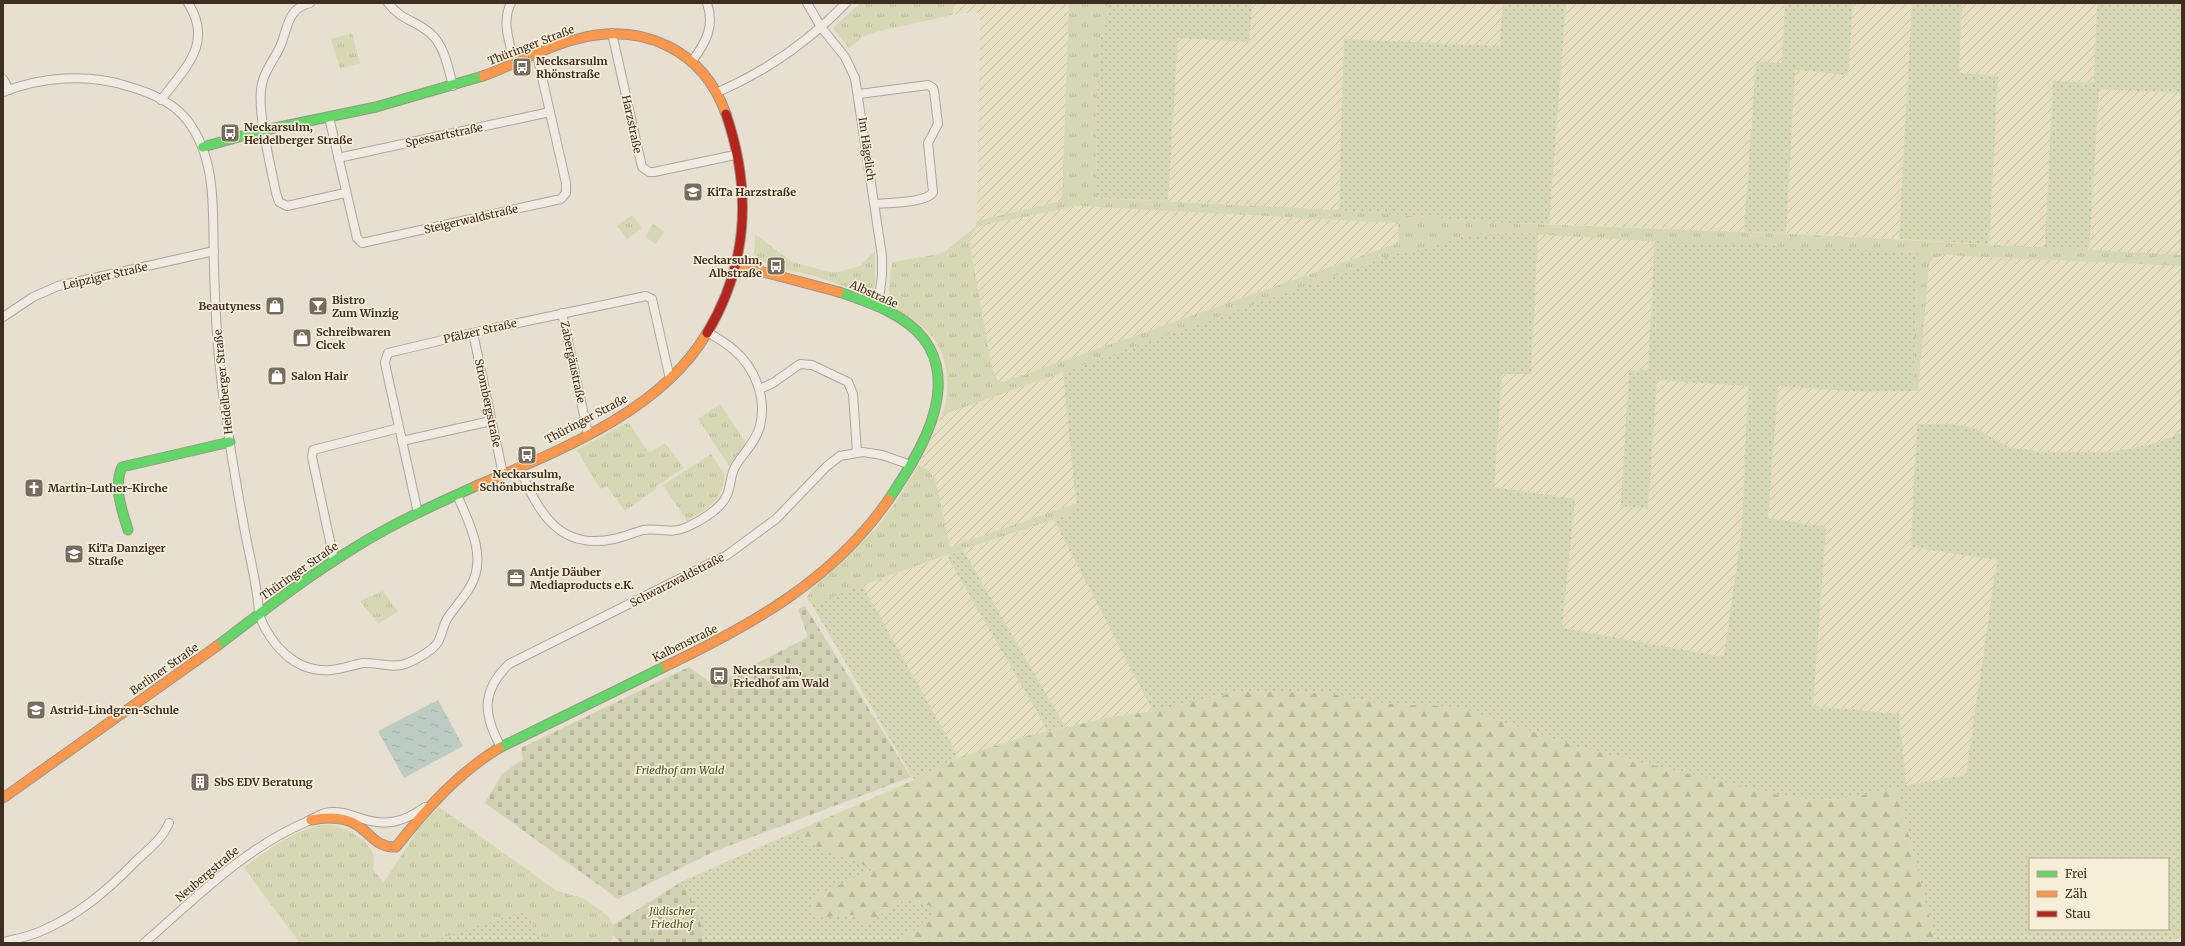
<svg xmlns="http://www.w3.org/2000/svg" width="2185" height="946" font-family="Merriweather,serif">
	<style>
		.farmland { fill: url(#farmland-furrows) }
		.grass { fill: url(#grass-tufts); fill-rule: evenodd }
		.forest { fill: url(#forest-firs) }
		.cemetery { fill: url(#cemetery-stones) }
		.garden { fill: url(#garden-dots); fill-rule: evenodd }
		.water { fill: url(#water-ripples) }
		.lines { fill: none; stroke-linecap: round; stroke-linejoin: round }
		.street-casing { stroke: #ada599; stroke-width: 10 }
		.fast-casing { stroke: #9c958a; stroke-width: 11 }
		.slow-casing { stroke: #9c958a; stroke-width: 11 }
		.jam-casing { stroke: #9c958a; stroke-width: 11 }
		.street { stroke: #efebe3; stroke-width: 8 }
		.fast { stroke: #63d668; stroke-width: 9 }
		.slow { stroke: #ff974d; stroke-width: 9 }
		.jam { stroke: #b3261e; stroke-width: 9 }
		.labels { text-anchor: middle; stroke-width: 3.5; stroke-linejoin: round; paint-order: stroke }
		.street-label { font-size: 11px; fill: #3d2e20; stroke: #f7eed8 }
		.poi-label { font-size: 11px; font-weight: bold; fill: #3d2e20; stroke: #f7eed8; text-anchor: start }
		.park-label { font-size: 11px; font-style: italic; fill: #4d5a26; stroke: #f7eed8 }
	</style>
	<defs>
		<pattern id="farmland-furrows" width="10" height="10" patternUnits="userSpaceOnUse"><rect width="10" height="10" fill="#e6dfc2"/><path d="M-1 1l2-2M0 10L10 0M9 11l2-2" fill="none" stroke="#c6c0a6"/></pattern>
		<pattern id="grass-tufts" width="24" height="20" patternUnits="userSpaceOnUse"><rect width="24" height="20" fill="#d6d7b3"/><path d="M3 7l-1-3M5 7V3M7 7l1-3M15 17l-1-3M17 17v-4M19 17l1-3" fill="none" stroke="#b9b99a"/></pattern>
		<pattern id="forest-firs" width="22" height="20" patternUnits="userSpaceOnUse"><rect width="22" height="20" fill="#d6d7b3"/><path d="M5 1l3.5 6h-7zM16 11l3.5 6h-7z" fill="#b9b99a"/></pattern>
		<pattern id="cemetery-stones" width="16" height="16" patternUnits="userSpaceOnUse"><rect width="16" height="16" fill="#d1d1b3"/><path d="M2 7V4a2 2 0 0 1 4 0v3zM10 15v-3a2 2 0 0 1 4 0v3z" fill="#b4b49a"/></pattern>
		<pattern id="garden-dots" width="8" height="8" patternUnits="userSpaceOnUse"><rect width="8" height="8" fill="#d6d7b3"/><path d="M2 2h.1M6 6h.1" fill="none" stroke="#b9b99a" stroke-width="1.8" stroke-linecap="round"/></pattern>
		<pattern id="water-ripples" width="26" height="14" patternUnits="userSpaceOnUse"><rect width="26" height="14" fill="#bcccc2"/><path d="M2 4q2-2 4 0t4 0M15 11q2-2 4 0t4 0" fill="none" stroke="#a2b0a6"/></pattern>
	</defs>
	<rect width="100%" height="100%" fill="#e7e0d1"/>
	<g class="farmland">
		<path d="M 955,3 L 1069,3 L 1062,201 L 977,221 L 980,16 L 978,13 L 974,12 L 952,15 Z"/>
		<path d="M 1252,3 L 1503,3 L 1500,46 L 1344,40 L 1339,210 L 1168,201 L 1178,37 L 1249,42 Z"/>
		<path d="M 1566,3 L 1785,3 L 1782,63 L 1756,62 L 1744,232 L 1549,224 Z"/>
		<path d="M 1853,3 L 1912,3 L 1899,239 L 1786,233 L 1795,70 L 1848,75 Z"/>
		<path d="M 1962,3 L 2097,3 L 2094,83 L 2053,81 L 2045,248 L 1989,244 L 1998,76 L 1959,73 Z"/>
		<path d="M 2099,89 L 2182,93 L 2182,255 L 2089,250 Z"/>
		<path d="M 1078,206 L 1396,223 L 1398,224 L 1399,240 L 1398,243 L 1003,382 L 998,381 L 992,368 L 969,240 L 974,231 L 979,226 Z"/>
		<path d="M 1538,234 L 1655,241 L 1648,371 L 1629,371 L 1622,506 L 1648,509 L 1657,380 L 1748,386 L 1742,530 L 1725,657 L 1562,628 L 1575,499 L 1494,487 L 1502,374 L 1531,373 Z"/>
		<path d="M 1944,255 L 2182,266 L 2182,433 L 2152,444 L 2112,452 L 2042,452 L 2008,447 L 1977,429 L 1954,424 L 1917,424 L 1916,445 L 1997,560 L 1966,775 L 1906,785 L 1899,714 L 1813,706 L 1826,527 L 1768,518 L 1778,386 L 1864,392 L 1917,391 L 1929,264 L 1933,258 Z"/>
		<path d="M 1063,372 L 1077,503 L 950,547 L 936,482 L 929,470 L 918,466 L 942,415 Z"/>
		<path d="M 1054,520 L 1153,711 L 1102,719 L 1065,727 L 963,550 Z"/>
		<path d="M 947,556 L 1048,731 L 957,758 L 953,747 L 862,585 Z"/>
	</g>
	<g class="grass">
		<path d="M 860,3 L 955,3 L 952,15 L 875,32 L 862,37 L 849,48 L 833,28 Z"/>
		<path d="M 1069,3 L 1108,3 L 1107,15 L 1100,41 L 1096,122 L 1097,198 L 1339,210 L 1507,223 L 1796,234 L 2182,255 L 2182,266 L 1944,255 L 1933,258 L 1929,264 L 1918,391 L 1913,391 L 1918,252 L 1715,245 L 1514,233 L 1467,235 L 1426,248 L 1396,254 L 942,415 C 952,391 948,352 929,333 C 918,321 903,314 888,306 L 891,266 L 893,262 L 938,254 L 946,251 L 975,227 L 977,221 L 1062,201 ZM 1078,206 L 1396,223 L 1398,224 L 1398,243 L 1370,253 L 1003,382 L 998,381 L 992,368 L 969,240 L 974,231 L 979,226 Z"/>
		<path d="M 352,33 L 360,63 L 340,69 L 331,39 Z"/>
		<path d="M 632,215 L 642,228 L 627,239 L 617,226 Z"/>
		<path d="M 653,224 L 664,231 L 656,244 L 645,237 Z"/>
		<path d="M 755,234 L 792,262 L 829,272 L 838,272 L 860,266 L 875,251 L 875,290 L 864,293 L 812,275 L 774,267 L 774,265 L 756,259 L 754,253 Z"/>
		<path d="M 720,404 L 746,443 L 729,466 L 698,419 Z"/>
		<path d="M 628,422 L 649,453 L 665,443 L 684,468 L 655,487 L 656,489 L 625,511 L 607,486 L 600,489 L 577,450 Z"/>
		<path d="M 711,454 L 725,475 C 720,503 710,507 687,521 L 663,485 Z"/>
		<path d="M 918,466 L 929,470 L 936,482 L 950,547 L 1077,503 L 1077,512 C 988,541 899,570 812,605 L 807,597 L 812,589 L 875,530 L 897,501 Z"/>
		<path d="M 383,591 L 398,612 L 378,624 L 360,601 Z"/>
		<path d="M 439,807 L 557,891 L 583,898 L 608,916 L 613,925 L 614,936 L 610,943 L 547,943 L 523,911 L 427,943 L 300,943 L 244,868 C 267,850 293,831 322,825 C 336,823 351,831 361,839 C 373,849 376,855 373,870 L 384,882 L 419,828 Z"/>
	</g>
	<path class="forest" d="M 1240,691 L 1329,693 L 1365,701 L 1395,704 L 1459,707 L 1582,748 L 1782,796 L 1817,800 L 1842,799 L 1897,788 L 1936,943 L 894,943 L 933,918 L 905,899 L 867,923 L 853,915 L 816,918 L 809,909 L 816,895 L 874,869 L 815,846 L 792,833 L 914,780 L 957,758 L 1027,736 L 1102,719 L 1153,711 Z"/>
	<g class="cemetery">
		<path d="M 805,606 L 911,777 L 715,851 L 618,899 L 485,803 L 502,774 L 523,759 L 521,748 L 689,667 L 714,685 L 808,637 L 798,609 Z"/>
		<path d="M 681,882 L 699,913 L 704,943 L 621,943 L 614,936 L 613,925 Z"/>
	</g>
	<g class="garden">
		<path d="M 1108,3 L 1252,3 L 1249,42 L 1178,38 L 1168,201 L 1097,198 L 1096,122 L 1100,41 L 1107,15 Z"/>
		<path d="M 1503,3 L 1566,3 L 1549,224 L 1507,223 L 1339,210 L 1344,39 L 1500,46 Z"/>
		<path d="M 1785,3 L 1853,3 L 1848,75 L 1795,70 L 1786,233 L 1744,232 L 1756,62 L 1782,63 Z"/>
		<path d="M 1912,3 L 1962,3 L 1959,73 L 1998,76 L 1989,244 L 1899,239 Z"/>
		<path d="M 2097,3 L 2182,3 L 2182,93 L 2099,89 L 2089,250 L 2045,248 L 2053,81 L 2094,83 Z"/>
		<path d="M 1514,233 L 1538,234 L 1531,374 L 1502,374 L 1494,487 L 1575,499 L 1562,628 L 1724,657 L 1742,530 L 1748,386 L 1657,380 L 1648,509 L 1621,506 L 1629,371 L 1648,370 L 1655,241 L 1918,252 L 1913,391 L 1864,392 L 1778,386 L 1768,518 L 1826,527 L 1813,706 L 1899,714 L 1906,785 L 1966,775 L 1997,560 L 1911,547 L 1917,424 L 1954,424 L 1977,429 L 2008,447 L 2042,452 L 2112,452 L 2152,444 L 2182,433 L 2182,937 L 2163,943 L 1936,943 L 1897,788 L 1842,799 L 1817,800 L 1782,796 L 1582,748 L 1459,707 L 1395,704 L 1365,701 L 1329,693 L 1240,691 L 1153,711 L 1054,520 L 1077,512 L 1063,372 L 1396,254 L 1426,248 L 1467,235 ZM 2030,859 L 2168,859 L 2168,929 L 2030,929 Z"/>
		<path d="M 963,550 L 1065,727 L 1048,731 L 947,556 Z"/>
		<path d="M 862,585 L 953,747 L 957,758 L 914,780 L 812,605 Z"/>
		<path d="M 792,833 L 815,846 L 874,869 L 816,895 L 809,909 L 816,918 L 853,915 L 867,923 L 905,899 L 932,906 L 933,918 L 894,943 L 704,943 L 699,913 L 681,882 Z"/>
		<path d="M 523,911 L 547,943 L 427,943 L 438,939 Z"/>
	</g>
	<path class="water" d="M 438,700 L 463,746 L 404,778 L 378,731 Z"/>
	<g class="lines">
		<g class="street-casing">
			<g id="street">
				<path d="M 310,3 C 289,8 288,25 282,42 C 277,57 265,68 262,84 C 256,108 271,167 276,193 L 279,202 L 287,206 L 345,193"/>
				<path d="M 388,3 C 402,21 415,20 430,33 C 445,46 448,68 453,86"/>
				<path d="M 511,3 C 501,22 510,44 515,64"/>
				<path d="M 807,3 L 821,27 L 845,57 L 855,78 L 882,256 L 882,275 L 878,307"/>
				<path d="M 612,33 L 642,167 L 649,172 L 654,172 L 735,155"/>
				<path d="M 693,60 C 706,42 715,26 707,3"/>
				<path d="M 3,79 L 9,90"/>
				<path d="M 3,92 C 41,77 88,73 127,86 C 149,92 173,102 187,120 C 219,161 212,218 214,266 C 215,306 217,346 222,386 C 227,434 236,483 245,532 C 250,559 258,587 259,615 C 271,645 295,673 331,670 C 342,669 352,665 363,663 C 378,662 392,669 405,664 C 416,660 432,651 438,642 C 442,635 443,626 447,619 C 454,608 463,599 470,587 C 488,558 469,522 457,495"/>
				<path d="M 718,92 C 767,71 809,41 846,3"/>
				<path d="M 859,94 L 928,85 L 933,88 L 934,91 L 938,124 L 928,143 L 933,192 C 927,203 888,203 875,204"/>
				<path d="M 161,100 C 185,68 214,43 188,3"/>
				<path d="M 329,117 L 357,238 L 362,243 L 561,199 L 566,193 L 566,183 L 537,55"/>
				<path d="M 338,158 L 550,112"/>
				<path d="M 562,313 L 588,434"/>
				<path d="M 3,317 L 33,297 L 58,286 L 214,251"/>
				<path d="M 473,333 L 503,474"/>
				<path d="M 760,389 L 773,383 L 800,364 L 812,365 L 848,382 L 853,394 L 857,452"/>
				<path d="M 402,441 L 491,421"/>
				<path d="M 519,467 C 538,511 558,551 614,539 C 624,537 633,533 643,530 C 659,527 670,535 687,527 C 700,521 721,509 727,495 C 731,486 730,476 735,467 C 743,453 756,442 760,426 C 767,398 755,368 734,350 C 726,343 717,338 709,333"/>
				<path d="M 418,513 L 386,368 L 385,362 L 388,353 L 485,330 L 646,296 L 652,299 L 670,379"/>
				<path d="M 334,560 L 312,457 L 313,450 L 399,428"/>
				<path d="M 501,747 C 483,715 481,691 509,664 L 727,555 L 776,519 L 827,466 L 840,456 L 863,452 L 882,455 L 911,465"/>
				<path d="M 3,942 C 15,939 27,937 39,932 C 78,916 108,890 137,860 C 149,849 163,838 169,823"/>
				<path d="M 144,943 C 195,899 243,849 306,822 C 312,819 319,815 325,813 C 337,810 349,814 360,818 C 386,827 404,822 425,807"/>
			</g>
		</g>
		<g class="fast-casing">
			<g id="fast">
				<path d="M 203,147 L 260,131 L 376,107 L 483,76"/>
				<path d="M 839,292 C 868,302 905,314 924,339 C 961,389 918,456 889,499"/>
				<path d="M 128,530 C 122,510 113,487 122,467 L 230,442"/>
				<path d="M 217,646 C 263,611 309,575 359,545 C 396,522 436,504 476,486"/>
				<path d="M 499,748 L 666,666"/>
			</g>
		</g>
		<g class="slow-casing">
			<g id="slow">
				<path d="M 483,76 C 514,65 544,47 577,39 C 642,22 703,49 726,114"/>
				<path d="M 737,265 L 839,292"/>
				<path d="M 476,486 C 556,452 661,412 707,333"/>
				<path d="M 666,666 C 752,625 834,579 889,499"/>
				<path d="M 3,798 L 217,646"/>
				<path d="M 311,820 C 326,817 343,816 357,825 C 371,834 377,848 396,847 C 426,809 457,774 499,748"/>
			</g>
		</g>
		<g class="jam-casing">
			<path id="jam" d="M 707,333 C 748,265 752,190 726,114"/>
		</g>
		<use href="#street" class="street"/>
		<use href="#fast" class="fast"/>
		<use href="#slow" class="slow"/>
		<use href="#jam" class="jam"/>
	</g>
	<defs>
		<g id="bus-square" transform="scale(1)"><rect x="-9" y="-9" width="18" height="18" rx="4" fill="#786c5e" stroke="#f7eed8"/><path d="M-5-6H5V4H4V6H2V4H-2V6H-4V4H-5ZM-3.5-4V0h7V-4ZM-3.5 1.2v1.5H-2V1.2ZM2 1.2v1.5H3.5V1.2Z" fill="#fff"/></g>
		<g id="school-square" transform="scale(1)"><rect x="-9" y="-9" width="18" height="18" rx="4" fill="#786c5e" stroke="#f7eed8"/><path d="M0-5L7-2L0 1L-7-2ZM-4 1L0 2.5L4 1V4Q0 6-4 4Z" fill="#fff"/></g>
		<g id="shop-square" transform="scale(1)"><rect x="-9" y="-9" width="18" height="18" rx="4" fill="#786c5e" stroke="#f7eed8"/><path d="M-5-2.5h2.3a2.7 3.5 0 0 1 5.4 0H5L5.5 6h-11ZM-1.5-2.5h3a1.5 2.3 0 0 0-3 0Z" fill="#fff"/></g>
		<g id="bar-square" transform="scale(1)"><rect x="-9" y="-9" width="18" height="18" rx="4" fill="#786c5e" stroke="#f7eed8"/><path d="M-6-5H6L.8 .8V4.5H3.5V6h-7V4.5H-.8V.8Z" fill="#fff"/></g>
		<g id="church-square" transform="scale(1)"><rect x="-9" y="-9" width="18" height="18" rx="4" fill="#786c5e" stroke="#f7eed8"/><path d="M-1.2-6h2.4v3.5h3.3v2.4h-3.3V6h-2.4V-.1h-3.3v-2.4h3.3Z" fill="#fff"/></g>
		<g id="office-square" transform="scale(1)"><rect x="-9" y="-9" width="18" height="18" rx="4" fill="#786c5e" stroke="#f7eed8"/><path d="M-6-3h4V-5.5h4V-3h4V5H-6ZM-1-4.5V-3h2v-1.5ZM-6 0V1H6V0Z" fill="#fff"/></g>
		<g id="building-square" transform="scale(1)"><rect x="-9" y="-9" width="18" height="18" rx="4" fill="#786c5e" stroke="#f7eed8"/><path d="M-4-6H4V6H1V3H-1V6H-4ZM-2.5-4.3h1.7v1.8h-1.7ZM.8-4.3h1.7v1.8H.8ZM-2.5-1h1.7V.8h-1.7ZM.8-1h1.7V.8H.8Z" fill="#fff"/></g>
	</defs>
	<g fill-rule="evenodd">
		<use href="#bus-square" x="522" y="67"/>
		<use href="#bus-square" x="230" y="133"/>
		<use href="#school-square" x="693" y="192"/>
		<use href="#bus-square" x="776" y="266"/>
		<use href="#shop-square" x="275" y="306"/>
		<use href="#bar-square" x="318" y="306"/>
		<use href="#shop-square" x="302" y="338"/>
		<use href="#shop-square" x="277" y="376"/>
		<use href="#bus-square" x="527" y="455"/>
		<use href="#church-square" x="34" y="488"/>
		<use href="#school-square" x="74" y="554"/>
		<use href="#office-square" x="516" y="578"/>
		<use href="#bus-square" x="719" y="676"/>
		<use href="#school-square" x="36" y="710"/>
		<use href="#building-square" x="200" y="782"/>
	</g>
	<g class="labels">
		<g class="street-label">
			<text transform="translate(531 45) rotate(-21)" y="4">Thüringer Straße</text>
			<text transform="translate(632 124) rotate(78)" y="4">Harzstraße</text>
			<text transform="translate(444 135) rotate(-12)" y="4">Spessartstraße</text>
			<text transform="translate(867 149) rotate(82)" y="4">Im Hägelich</text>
			<text transform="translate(471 219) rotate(-13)" y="4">Steigerwaldstraße</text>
			<text transform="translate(105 276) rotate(-13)" y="4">Leipziger Straße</text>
			<text transform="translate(874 294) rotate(24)" y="4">Albstraße</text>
			<text transform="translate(480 331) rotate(-13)" y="4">Pfälzer Straße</text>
			<text transform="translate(573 362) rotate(78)" y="4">Zabergäustraße</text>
			<text transform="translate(223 382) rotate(-96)" y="4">Heidelberger Straße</text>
			<text transform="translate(488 403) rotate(78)" y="4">Strombergstraße</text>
			<text transform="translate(586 419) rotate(-28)" y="4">Thüringer Straße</text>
			<text transform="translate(299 571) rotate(-35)" y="4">Thüringer Straße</text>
			<text transform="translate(677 580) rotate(-27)" y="4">Schwarzwaldstraße</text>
			<text transform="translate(685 643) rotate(-26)" y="4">Kalbenstraße</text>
			<text transform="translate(164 669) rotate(-35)" y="4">Berliner Straße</text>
			<text transform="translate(207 874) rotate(-40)" y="4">Neubergstraße</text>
		</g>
		<g class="poi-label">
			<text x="536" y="65">Necksarsulm<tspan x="536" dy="13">Rhönstraße</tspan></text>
			<text x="244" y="131">Neckarsulm,<tspan x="244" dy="13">Heidelberger Straße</tspan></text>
			<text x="707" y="196">KiTa Harzstraße</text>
			<text x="762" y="264" text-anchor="end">Neckarsulm,<tspan x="762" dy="13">Albstraße</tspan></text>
			<text x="332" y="304">Bistro<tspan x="332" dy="13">Zum Winzig</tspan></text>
			<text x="261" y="310" text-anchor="end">Beautyness</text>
			<text x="316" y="336">Schreibwaren<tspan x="316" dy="13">Cicek</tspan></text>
			<text x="291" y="380">Salon Hair</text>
			<text x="527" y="478" text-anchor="middle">Neckarsulm,<tspan x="527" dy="13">Schönbuchstraße</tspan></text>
			<text x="48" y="492">Martin-Luther-Kirche</text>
			<text x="88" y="552">KiTa Danziger<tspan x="88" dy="13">Straße</tspan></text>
			<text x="530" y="576">Antje Däuber<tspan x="530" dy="13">Mediaproducts e.K.</tspan></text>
			<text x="733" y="674">Neckarsulm,<tspan x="733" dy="13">Friedhof am Wald</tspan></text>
			<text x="50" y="714">Astrid-Lindgren-Schule</text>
			<text x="214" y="786">SbS EDV Beratung</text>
		</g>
		<g class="park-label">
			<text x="680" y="774">Friedhof am Wald</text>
			<text x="672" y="915">Jüdischer<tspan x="672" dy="13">Friedhof</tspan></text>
		</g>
	</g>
	<rect width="2185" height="946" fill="none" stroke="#3d2e20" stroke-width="8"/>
	<rect x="2029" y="858" width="140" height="72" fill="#f7eed8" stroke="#ada18e"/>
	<rect x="2037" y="871" width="20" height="6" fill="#63d668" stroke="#ada18e"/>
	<text x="2065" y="878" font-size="12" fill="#3d2e20">Frei</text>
	<rect x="2037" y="891" width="20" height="6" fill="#ff974d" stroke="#ada18e"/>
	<text x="2065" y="898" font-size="12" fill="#3d2e20">Zäh</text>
	<rect x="2037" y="911" width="20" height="6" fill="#b3261e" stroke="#ada18e"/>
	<text x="2065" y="918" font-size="12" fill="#3d2e20">Stau</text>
</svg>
